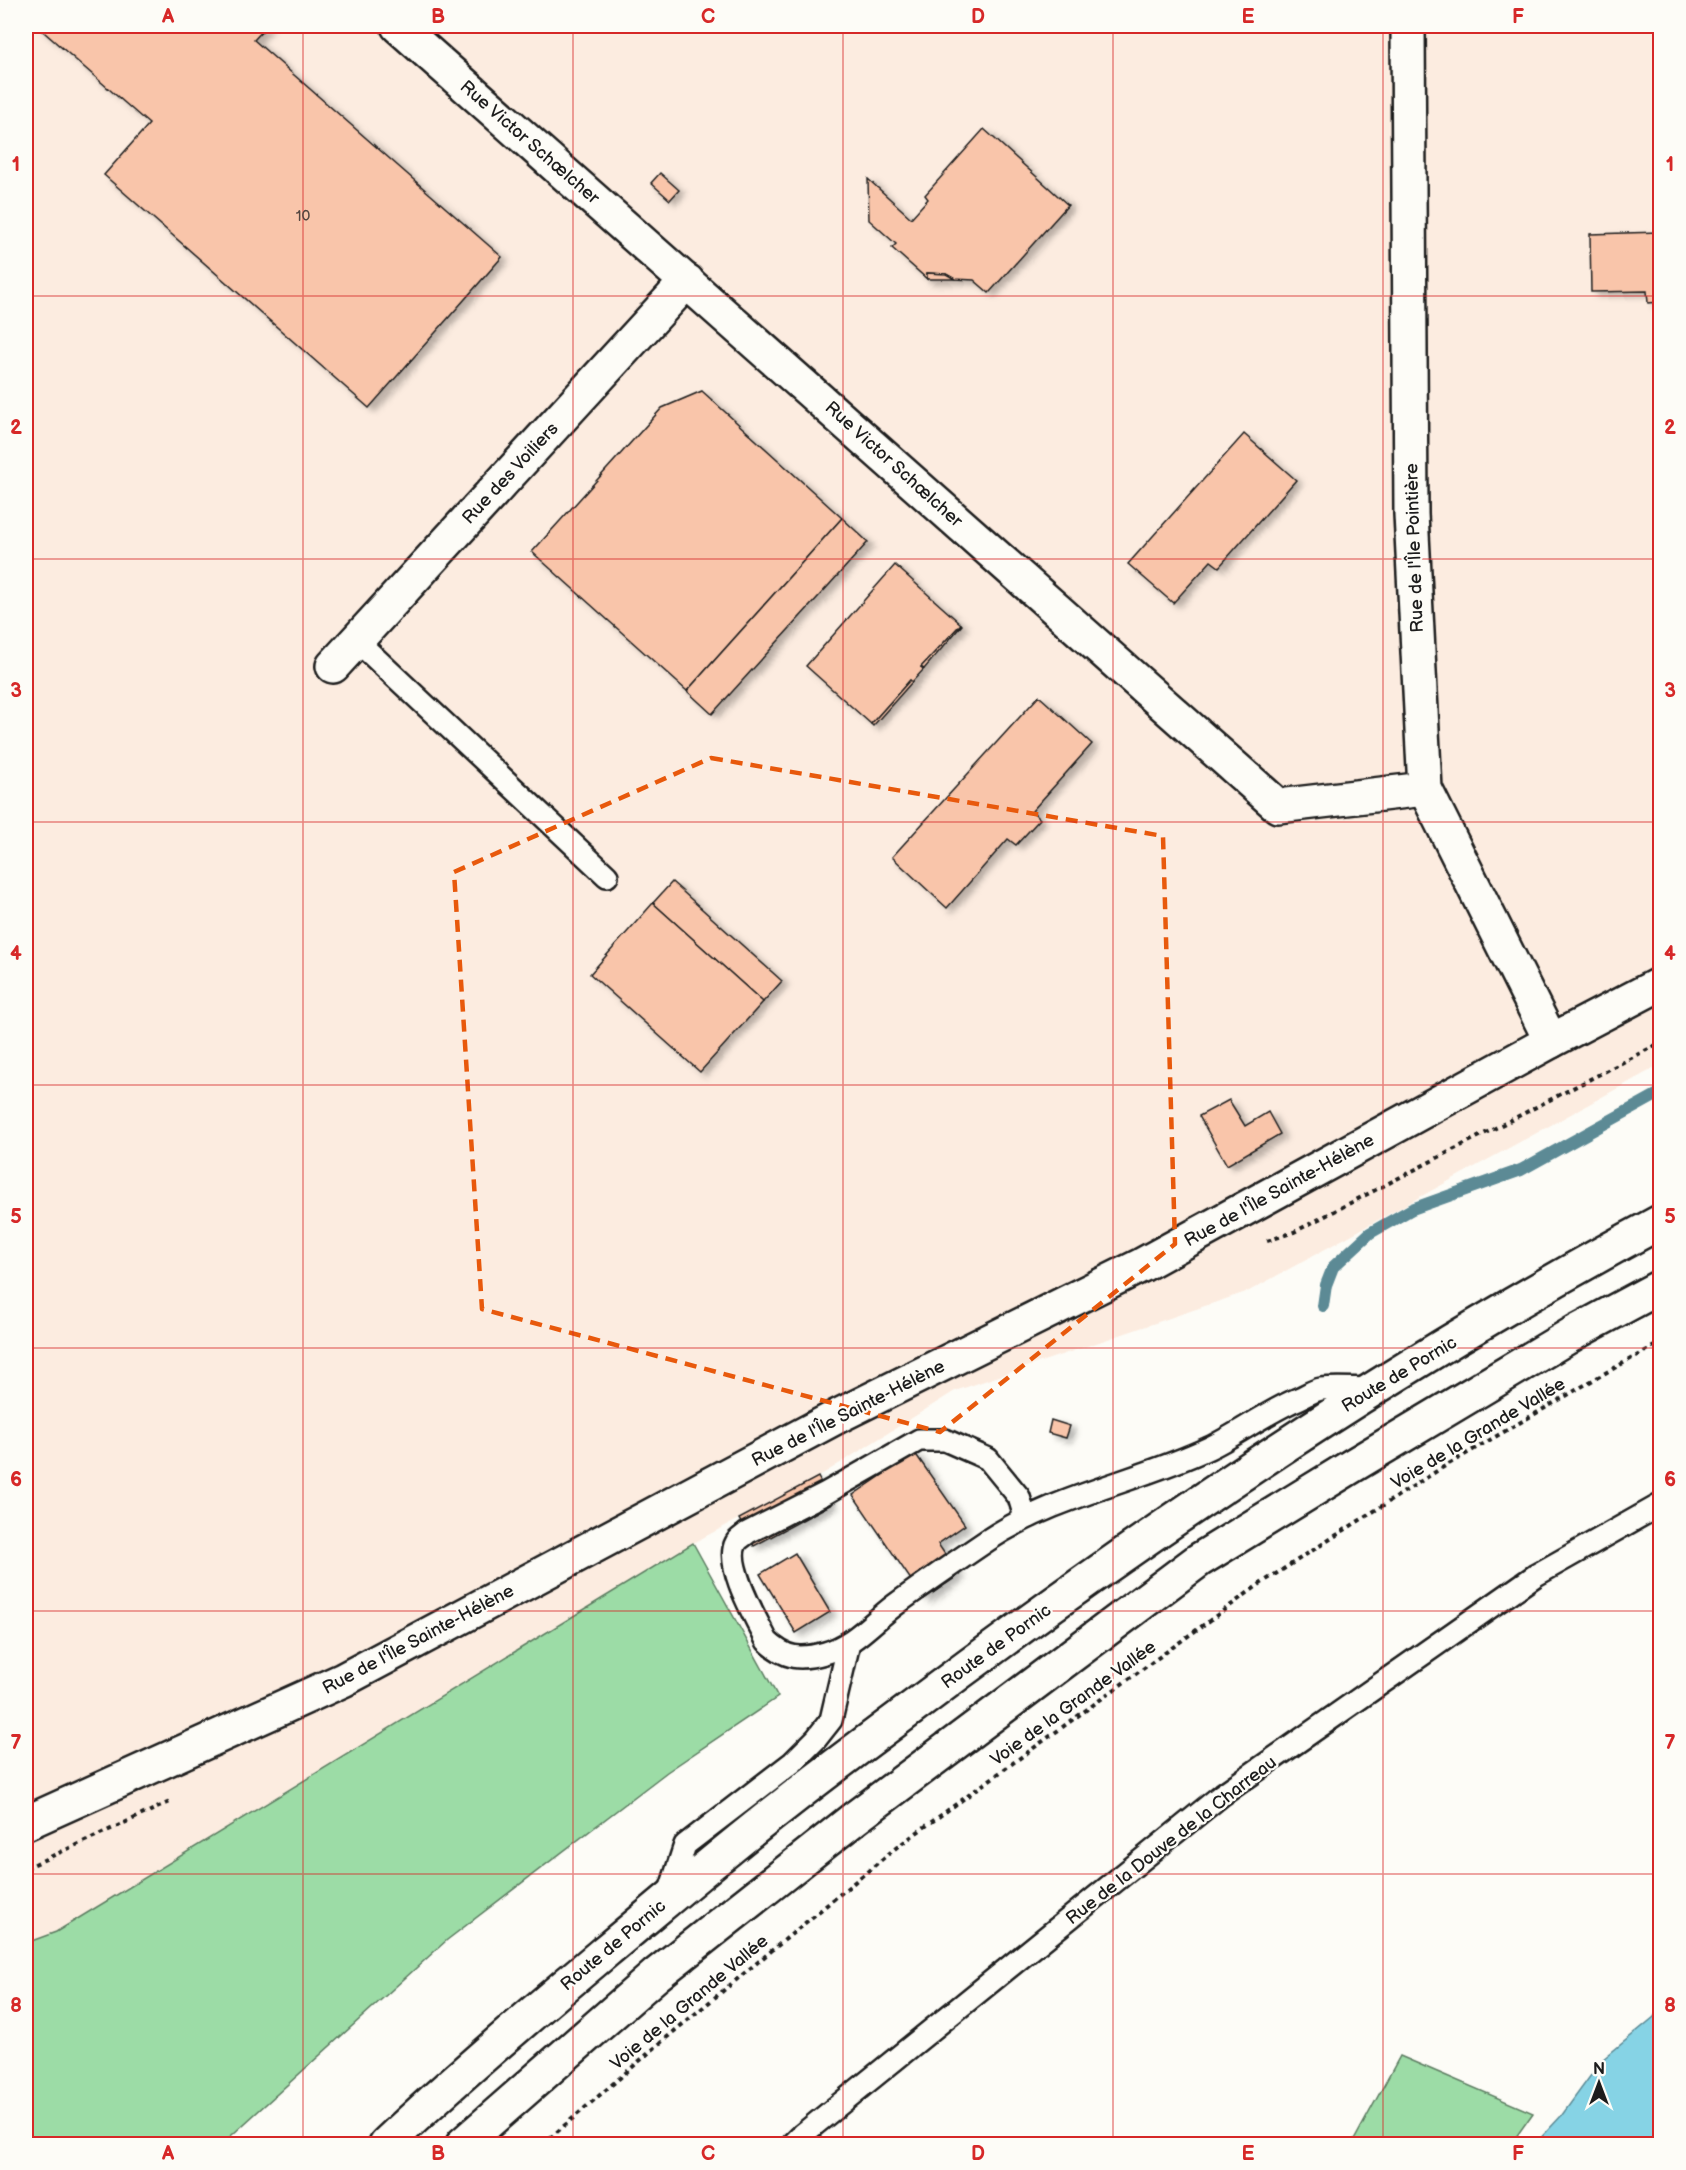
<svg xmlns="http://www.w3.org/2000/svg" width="1686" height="2170" font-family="'Balsamiq Sans',sans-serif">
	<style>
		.built { fill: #fcece0 }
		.green { fill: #9cdca6; stroke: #5c7c61; stroke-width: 1.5 }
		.water { fill: #86d3e5; stroke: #5c8a95; stroke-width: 1.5 }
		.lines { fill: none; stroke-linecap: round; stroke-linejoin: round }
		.stream { stroke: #5c8a95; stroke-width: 12 }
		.building { fill: #f9c5aa; stroke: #1c1c1c; stroke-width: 1.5; filter: url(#shadow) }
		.lane-casing { stroke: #1c1c1c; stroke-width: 26 }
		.street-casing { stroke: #1c1c1c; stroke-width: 38 }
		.highway-casing { stroke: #1c1c1c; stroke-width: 38 }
		.path { stroke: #1c1c1c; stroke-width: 4; stroke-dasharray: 4.5 4.5; stroke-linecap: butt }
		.lane { stroke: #fdfcf7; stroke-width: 21 }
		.street { stroke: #fdfcf7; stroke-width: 33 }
		.highway { stroke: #fdfcf7; stroke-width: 33 }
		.marked { fill: none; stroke: #e8590c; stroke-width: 4.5; stroke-dasharray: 12 8; stroke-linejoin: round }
		.grid { fill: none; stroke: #d62828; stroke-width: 1.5; stroke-opacity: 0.55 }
		.labels { text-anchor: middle; stroke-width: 4.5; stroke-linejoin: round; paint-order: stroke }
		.number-label { font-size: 15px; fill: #534640 }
		.street-label { font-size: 18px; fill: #1c1c1c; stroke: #fdfcf7 }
		.neatline { fill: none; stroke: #d62828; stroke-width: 2 }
		.grid-label { font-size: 20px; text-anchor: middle; font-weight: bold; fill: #d62828 }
	</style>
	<defs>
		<filter id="shadow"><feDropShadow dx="6" dy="4" stdDeviation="3" flood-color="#0004"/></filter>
	</defs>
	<rect width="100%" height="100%" fill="#fdfcf7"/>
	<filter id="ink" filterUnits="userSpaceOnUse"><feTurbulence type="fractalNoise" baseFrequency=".0167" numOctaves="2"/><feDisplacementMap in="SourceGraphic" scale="12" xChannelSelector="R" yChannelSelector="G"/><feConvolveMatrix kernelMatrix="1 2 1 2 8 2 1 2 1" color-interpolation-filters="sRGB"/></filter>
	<g filter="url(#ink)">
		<path class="built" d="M 26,26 L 1660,26 L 1660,1065 L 1249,1291 L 955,1391 L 818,1477 L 693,1543 L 56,1932 L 26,1943 Z"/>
		<g class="green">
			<path d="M 693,1543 L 778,1697 L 667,1772 L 447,1940 L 222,2144 L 26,2144 L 26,1943 L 56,1932 Z"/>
			<path d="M 1400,2056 L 1533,2113 L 1511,2144 L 1352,2144 Z"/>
		</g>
		<path class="water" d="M 1660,2007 L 1660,2144 L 1535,2144 L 1562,2115 L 1602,2060 L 1654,2017 Z"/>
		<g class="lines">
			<path class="stream" d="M 1323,1306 L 1326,1285 L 1333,1267 L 1370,1233 L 1412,1209 L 1521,1170 L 1660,1093"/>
		</g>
		<g class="building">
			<path d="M 37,26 L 267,26 L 254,40 L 502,257 L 369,408 L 104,175 L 149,124 Z"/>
			<path d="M 984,129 L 1068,205 L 989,293 L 974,280 L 955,279 L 946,274 L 927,273 L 927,279 L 892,248 L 896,244 L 869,220 L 868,179 L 911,218 L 928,199 L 925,195 Z"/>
			<path d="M 660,173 L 679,190 L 670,200 L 651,183 Z"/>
			<path d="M 1660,232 L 1660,302 L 1648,303 L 1647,291 L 1591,292 L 1590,234 Z"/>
			<path d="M 927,273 L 946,274 L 955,279 L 927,279 Z"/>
			<path d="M 702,391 L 842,518 L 687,691 L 532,552 L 662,408 Z"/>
			<path d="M 1244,434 L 1296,480 L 1219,567 L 1211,561 L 1173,603 L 1128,564 Z"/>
			<path d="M 842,518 L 868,542 L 712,714 L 687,691 Z"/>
			<path d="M 895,565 L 961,624 L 921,667 L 924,669 L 912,682 L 910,680 L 871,724 L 806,666 Z"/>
			<path d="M 961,624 L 962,625 L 924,669 L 921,667 Z"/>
			<path d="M 910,680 L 912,682 L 873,726 L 871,724 Z"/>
			<path d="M 1039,696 L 1092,744 L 1032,811 L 1040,819 L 1016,845 L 1008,839 L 947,908 L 892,857 Z"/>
			<path d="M 672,882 L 782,981 L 763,1002 L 653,903 Z"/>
			<path d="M 653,903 L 763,1002 L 700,1072 L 590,974 Z"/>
			<path d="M 1229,1100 L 1245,1126 L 1268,1112 L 1280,1134 L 1227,1165 L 1199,1116 Z"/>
			<path d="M 1051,1420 L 1070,1426 L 1066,1438 L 1048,1433 Z"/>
			<path d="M 915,1453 L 965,1525 L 938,1544 L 959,1575 L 924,1599 L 853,1495 Z"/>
			<path d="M 818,1477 L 832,1504 L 754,1546 L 739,1519 Z"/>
			<path d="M 795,1553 L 830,1612 L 796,1633 L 760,1574 Z"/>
		</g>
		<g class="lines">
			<g class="lane-casing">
				<g id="lane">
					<path d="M 356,640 L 607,876"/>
					<path d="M 1025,1517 L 1019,1497 L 988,1459 L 945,1440 L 919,1440 L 826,1493 L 747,1533 C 744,1536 738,1539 736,1543 C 724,1565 757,1620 767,1641 C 786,1659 800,1660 825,1653 C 854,1645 872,1622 895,1605 C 926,1582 957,1561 988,1540 C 1056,1495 1137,1482 1209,1448 C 1240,1433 1268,1411 1300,1398 C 1307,1395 1314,1390 1321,1389 C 1337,1387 1355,1389 1371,1389"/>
					<path d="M 668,1897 L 685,1845 L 793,1762 L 816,1739 L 831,1720 L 849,1643"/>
					<path d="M 793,2144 L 803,2134 L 1223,1794 L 1536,1575 L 1660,1505"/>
				</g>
			</g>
			<g class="street-casing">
				<g id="street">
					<path d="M 398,26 L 1278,806 L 1425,789"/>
					<path d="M 1408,26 L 1411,514 L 1425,789 L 1551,1041"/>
					<path d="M 333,666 L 687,281"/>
					<path d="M 26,1823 L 343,1680 L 838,1416 L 1142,1265 L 1551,1041 L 1660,984"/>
				</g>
			</g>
			<g class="highway-casing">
				<g id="highway">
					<path d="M 386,2144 C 457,2077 531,2014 606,1951 C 665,1902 723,1852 784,1805 C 823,1774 864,1744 904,1714 C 1144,1533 1395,1364 1660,1222"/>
					<path d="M 463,2144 L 656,1975 L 855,1818 L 1199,1560 L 1352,1466 L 1576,1332 L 1660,1287"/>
				</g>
			</g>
			<g class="path">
				<path d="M 1267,1241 L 1294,1232 L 1660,1043"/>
				<path d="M 26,1868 L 172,1801"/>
				<path d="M 543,2144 L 672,2033 L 897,1847 L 1260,1584 L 1440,1469 L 1607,1372 L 1660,1343"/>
			</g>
			<use href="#lane" class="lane"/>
			<use href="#street" class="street"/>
			<use href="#highway" class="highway"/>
		</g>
	</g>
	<path class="marked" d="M 711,758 L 1163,836 L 1175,1244 L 940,1432 L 482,1309 L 454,872 Z"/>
	<path class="grid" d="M 303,26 L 303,2144M 573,26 L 573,2144M 843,26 L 843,2144M 1113,26 L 1113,2144M 1383,26 L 1383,2144M 26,296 L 1660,296M 26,559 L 1660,559M 26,822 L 1660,822M 26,1085 L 1660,1085M 26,1348 L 1660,1348M 26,1611 L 1660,1611M 26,1874 L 1660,1874"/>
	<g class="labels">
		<g class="number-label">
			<text x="303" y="221">10</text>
		</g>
		<g class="street-label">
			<text transform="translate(530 142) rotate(41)" y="6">Rue Victor Schœlcher</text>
			<text transform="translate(894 464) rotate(42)" y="6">Rue Victor Schœlcher</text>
			<text transform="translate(510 473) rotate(-47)" y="6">Rue des Voiliers</text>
			<text transform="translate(1414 548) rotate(-92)" y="6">Rue de l'Île Pointière</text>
			<text transform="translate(1279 1190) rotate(-29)" y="6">Rue de l'Île Sainte-Hélène</text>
			<text transform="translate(1399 1374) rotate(-31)" y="6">Route de Pornic</text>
			<text transform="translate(848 1413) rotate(-27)" y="6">Rue de l'Île Sainte-Hélène</text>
			<text transform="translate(1478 1433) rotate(-31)" y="6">Voie de la Grande Vallée</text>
			<text transform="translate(418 1639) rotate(-28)" y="6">Rue de l'Île Sainte-Hélène</text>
			<text transform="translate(996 1646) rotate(-36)" y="6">Route de Pornic</text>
			<text transform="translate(1073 1703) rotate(-36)" y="6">Voie de la Grande Vallée</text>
			<text transform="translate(1171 1840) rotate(-38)" y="6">Rue de la Douve de la Charreau</text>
			<text transform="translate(613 1945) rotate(-40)" y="6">Route de Pornic</text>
			<text transform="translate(689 2002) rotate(-40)" y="6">Voie de la Grande Vallée</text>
		</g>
	</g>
	<rect width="1686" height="2170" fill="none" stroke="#fdfcf7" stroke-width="66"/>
	<g transform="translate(1599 2083)" stroke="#fdfcf7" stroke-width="4.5" paint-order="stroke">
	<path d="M0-4.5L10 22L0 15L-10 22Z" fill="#1c1c1c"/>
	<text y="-9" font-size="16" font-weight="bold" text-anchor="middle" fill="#1c1c1c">N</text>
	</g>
	<rect x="33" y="33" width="1620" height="2104" class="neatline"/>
	<g class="grid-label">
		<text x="168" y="23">A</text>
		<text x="438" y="23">B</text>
		<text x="708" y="23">C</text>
		<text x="978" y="23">D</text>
		<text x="1248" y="23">E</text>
		<text x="1518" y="23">F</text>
		<text x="16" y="171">1</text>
		<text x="1670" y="171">1</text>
		<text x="16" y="434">2</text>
		<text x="1670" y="434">2</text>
		<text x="16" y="697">3</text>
		<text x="1670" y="697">3</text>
		<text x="16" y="960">4</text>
		<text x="1670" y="960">4</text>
		<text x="16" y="1223">5</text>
		<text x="1670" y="1223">5</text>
		<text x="16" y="1486">6</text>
		<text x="1670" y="1486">6</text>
		<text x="16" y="1749">7</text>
		<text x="1670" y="1749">7</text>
		<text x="16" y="2012">8</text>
		<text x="1670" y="2012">8</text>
		<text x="168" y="2160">A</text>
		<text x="438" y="2160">B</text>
		<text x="708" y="2160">C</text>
		<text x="978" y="2160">D</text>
		<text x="1248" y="2160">E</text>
		<text x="1518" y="2160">F</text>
	</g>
</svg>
